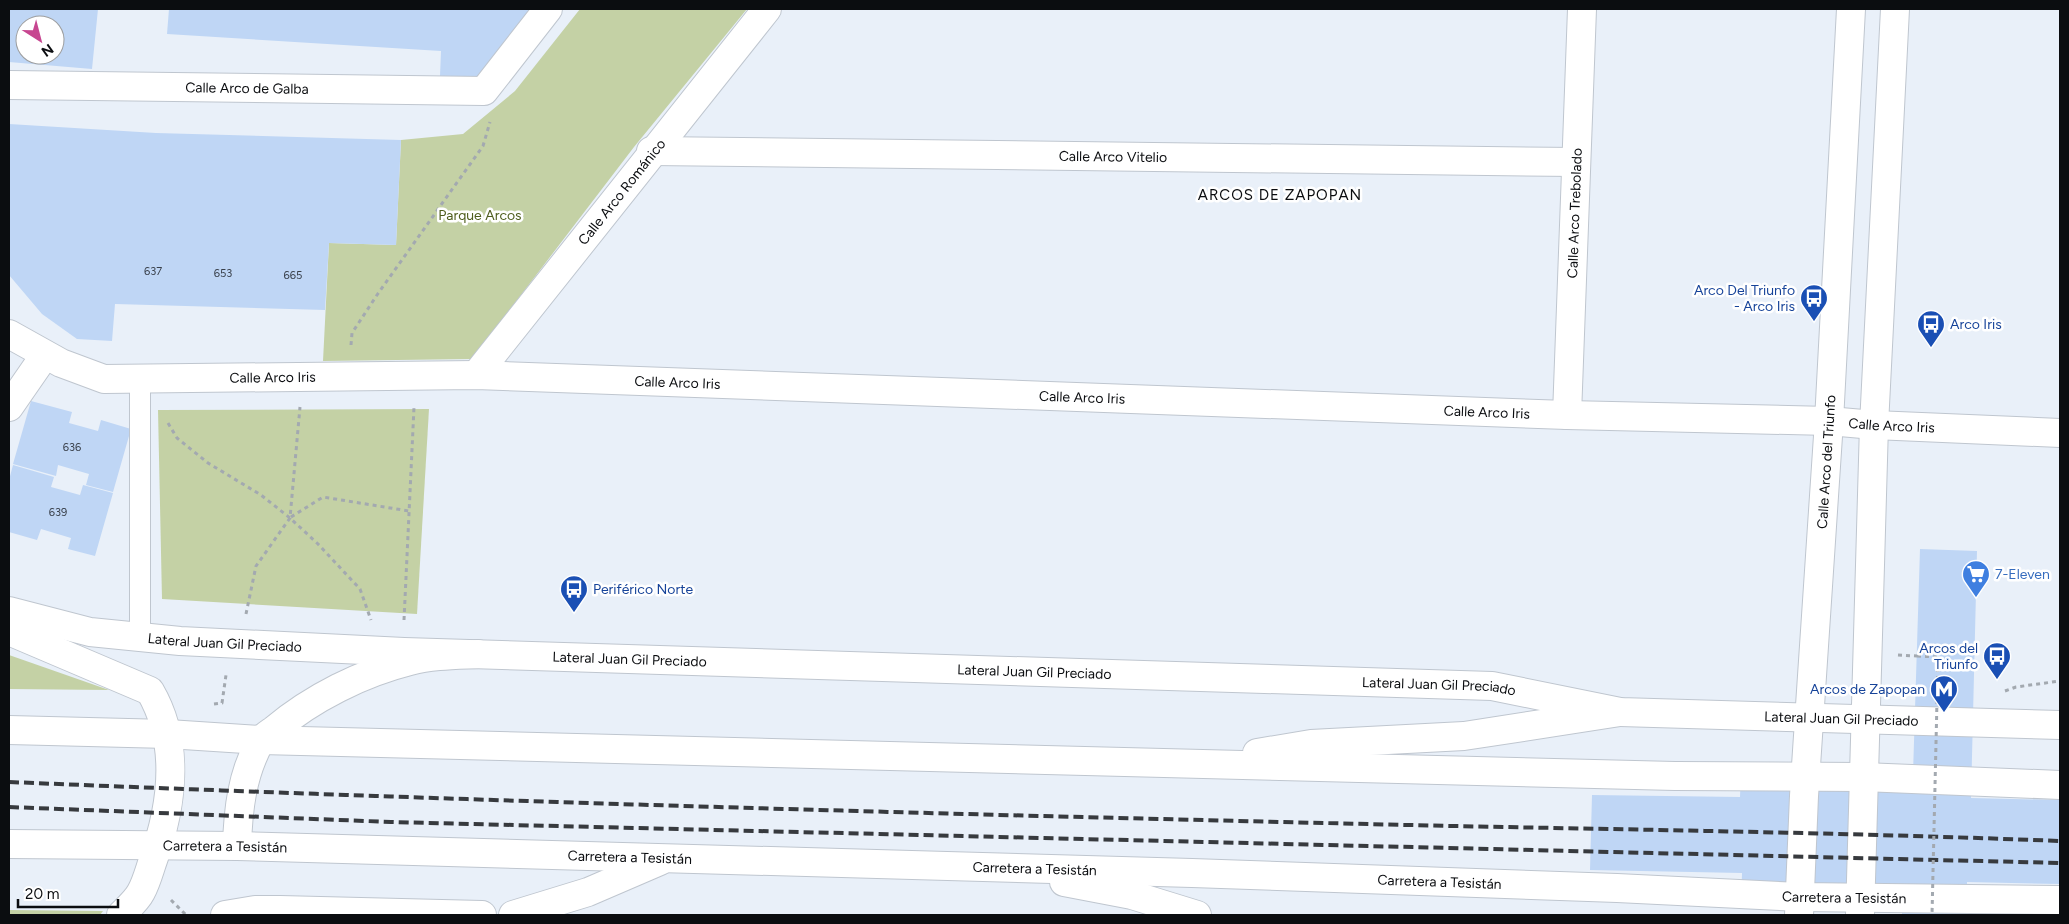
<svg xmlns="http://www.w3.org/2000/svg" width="2069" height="924" font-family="Figtree,sans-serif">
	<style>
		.green { fill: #c4d1a5 }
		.building { fill: #bfd6f5; fill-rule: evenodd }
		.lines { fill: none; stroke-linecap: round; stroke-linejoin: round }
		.service-casing { stroke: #bfc6cf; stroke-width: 22 }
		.pedestrian-casing { stroke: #bfc6cf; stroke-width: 30 }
		.minor-casing { stroke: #bfc6cf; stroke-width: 30 }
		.tertiary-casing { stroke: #bfc6cf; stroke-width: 30 }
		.secondary-casing { stroke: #bfc6cf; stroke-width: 30 }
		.primary-casing { stroke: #bfc6cf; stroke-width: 30 }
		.path { stroke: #a3a9b0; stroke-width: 3; stroke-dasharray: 4 4; stroke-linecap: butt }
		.service { stroke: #fff; stroke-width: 20 }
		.pedestrian { stroke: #fff; stroke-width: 28 }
		.minor { stroke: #fff; stroke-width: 28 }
		.tertiary { stroke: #fff; stroke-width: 28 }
		.secondary { stroke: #fff; stroke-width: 28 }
		.primary { stroke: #fff; stroke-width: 28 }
		.rail { stroke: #373a3e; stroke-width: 4; stroke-dasharray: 10 5; stroke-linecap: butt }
		.path-bridge { stroke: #a3a9b0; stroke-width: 3; stroke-dasharray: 4 4; stroke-linecap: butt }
		.labels { text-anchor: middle; stroke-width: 5; stroke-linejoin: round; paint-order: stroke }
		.number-label { font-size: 11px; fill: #383f49 }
		.street-label { font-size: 14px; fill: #0b0d10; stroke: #fff }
		.park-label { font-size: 14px; fill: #4e5d1d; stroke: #fff }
		.transit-label { font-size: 14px; fill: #164399; stroke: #fff; text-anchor: end }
		.shop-label { font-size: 14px; fill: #366cbe; stroke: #fff; text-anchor: start }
		.neighbourhood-label { font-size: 15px; letter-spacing: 1px; fill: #0b0d10; stroke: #fff }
	</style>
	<rect width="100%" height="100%" fill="#e9f0f9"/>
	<g class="green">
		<path d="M 580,9 L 747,9 L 634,147 L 472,359 L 323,361 L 329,243 L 396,245 L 401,140 L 463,134 L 515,91 Z"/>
		<path d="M 429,409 L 417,614 L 162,599 L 158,410 Z"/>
		<path d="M 9,655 L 109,690 L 9,689 Z"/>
		<path d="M 9,910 L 103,911 L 100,915 L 9,915 Z"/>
	</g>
	<g class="building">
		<path d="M 9,9 L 98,9 L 92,69 L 9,62 ZM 25,25 L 55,25 L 55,55 L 25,55 Z"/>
		<path d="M 169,9 L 533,9 L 480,78 L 440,76 L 441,51 L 167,34 Z"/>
		<path d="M 9,124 L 156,133 L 401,140 L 396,245 L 329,243 L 325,310 L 115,304 L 112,341 L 77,339 L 42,314 L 9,275 Z"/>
		<path d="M 31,401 L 72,412 L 69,423 L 98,431 L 101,420 L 131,429 L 113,492 L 86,485 L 89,474 L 58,465 L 56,476 L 13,464 Z"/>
		<path d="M 13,465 L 54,477 L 51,487 L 80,495 L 83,485 L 113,493 L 95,556 L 68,549 L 71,538 L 41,529 L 37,540 L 9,532 L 9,480 Z"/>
		<path d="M 1920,549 L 1977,551 L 1971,798 L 2060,800 L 2060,884 L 1967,882 L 1966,915 L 1902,915 L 1902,912 L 1741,909 L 1742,873 L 1590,870 L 1592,795 L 1740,797 L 1741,771 L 1913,774 Z"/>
	</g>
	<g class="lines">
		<g class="service-casing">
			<path id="service" d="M 140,378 L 140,637"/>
		</g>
		<g class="pedestrian-casing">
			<path id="pedestrian" d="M 9,407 L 45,355"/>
		</g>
		<g class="minor-casing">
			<g id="minor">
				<path id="s1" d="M 9,85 L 484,91 L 548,9"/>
				<path id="s2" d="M 651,151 L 1576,162"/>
				<path id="s3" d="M 9,334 L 61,363 L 104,379 L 476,375 L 1567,415 L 1829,421 L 1874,425 L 2060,433"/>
				<path id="s4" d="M 476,375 L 767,9"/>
				<path id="s5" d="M 1567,415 L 1582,9"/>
			</g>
		</g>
		<g class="tertiary-casing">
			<g id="tertiary">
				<path id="s6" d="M 1799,915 L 1804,796 L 1829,421 L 1851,9"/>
				<path d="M 1860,915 L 1874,425 L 1895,9"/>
			</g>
		</g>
		<g class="secondary-casing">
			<g id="secondary">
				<path id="s7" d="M 9,611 L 90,632 L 180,641 L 404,652 L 1492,686 L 1620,712 L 2060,725"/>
				<path d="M 9,631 L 150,691 C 181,744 172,808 152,863 C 149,872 146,883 141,892 C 137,900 128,908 121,915"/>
				<path d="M 225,915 L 255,910 L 280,910 L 482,915"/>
			</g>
		</g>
		<g class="primary-casing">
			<g id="primary">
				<path d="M 9,730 L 168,734 L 261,740 L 1675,776 L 1863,777 L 2060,785"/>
				<path d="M 1257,753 L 1311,744 L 1464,736 L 1620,712"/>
				<path id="s8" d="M 9,844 L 237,846 L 1192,873 L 1617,888 L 1800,897 L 2060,900"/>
				<path d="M 237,846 C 238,810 242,774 260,742 C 263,737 270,733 274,730 C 312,698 362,673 410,661 C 432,655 455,655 478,654"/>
				<path d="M 1064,882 L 1132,895 L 1197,915"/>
				<path d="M 513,915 L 588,892 L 660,861"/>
			</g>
		</g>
		<g class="path">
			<path d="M 351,345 L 352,333 L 377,295 L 483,146 L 490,122"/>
			<path d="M 168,423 L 177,438 L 208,463 L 261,495 L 290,518 L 318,544 L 360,589 L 371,620"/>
			<path d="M 291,517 L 323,497 L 409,511"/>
			<path d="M 246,614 L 256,566 L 290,518 L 300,407"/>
			<path d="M 404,620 L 414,407"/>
			<path d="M 1898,655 L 1917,656"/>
			<path d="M 2005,691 L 2016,687 L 2060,681"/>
			<path d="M 214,704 L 222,703 L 226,675"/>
			<path d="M 171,900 L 186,915"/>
		</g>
		<use href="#service" class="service"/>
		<use href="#pedestrian" class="pedestrian"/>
		<use href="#minor" class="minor"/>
		<use href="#tertiary" class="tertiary"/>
		<use href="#secondary" class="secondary"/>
		<use href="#primary" class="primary"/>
		<g class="rail">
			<path d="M 9,782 C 490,802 971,815 1452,826 C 1655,830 1857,833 2060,841"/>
			<path d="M 9,807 L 391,822 L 2060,863"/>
		</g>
		<path class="path-bridge" d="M 1917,656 L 1938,657 L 1932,915"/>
	</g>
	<defs>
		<g id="bus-pin" transform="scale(1.4375)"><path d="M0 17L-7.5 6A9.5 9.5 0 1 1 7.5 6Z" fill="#1a4fb4" stroke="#fff"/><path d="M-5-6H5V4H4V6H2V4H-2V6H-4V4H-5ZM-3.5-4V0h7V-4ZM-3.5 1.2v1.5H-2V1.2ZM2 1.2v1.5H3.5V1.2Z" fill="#fff"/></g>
		<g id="supermarket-pin" transform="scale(1.4375)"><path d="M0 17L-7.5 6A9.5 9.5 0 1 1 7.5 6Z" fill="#3f7fe0" stroke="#fff"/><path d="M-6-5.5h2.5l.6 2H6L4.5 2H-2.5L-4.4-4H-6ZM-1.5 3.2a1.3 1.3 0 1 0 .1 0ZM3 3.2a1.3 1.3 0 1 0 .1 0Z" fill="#fff"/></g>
		<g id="metro-pin" transform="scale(1.4375)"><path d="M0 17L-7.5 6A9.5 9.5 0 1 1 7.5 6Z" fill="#1a4fb4" stroke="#fff"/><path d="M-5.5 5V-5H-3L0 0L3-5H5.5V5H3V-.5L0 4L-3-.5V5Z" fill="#fff"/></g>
	</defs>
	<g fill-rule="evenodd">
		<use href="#bus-pin" x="1814" y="298"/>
		<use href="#bus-pin" x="1931" y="324"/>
		<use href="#supermarket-pin" x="1976" y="574"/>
		<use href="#bus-pin" x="574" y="589"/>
		<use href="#bus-pin" x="1997" y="656"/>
		<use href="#metro-pin" x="1944" y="689"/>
	</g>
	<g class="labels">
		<g class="number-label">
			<text x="153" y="275">637</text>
			<text x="223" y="277">653</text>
			<text x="293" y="279">665</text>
			<text x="72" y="451">636</text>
			<text x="58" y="516">639</text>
		</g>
		<g class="street-label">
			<text dy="5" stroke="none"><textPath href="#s1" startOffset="238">Calle Arco de Galba</textPath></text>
			<text dy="5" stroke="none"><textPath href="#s2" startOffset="462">Calle Arco Vitelio</textPath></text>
			<text dy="5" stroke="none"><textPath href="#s4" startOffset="234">Calle Arco Románico</textPath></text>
			<text dy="5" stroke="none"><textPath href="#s5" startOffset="202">Calle Arco Trebolado</textPath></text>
			<text dy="5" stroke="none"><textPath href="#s3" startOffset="274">Calle Arco Iris</textPath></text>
			<text dy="5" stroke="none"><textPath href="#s3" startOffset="679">Calle Arco Iris</textPath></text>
			<text dy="5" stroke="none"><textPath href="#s3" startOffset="1084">Calle Arco Iris</textPath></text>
			<text dy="5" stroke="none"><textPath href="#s3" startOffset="1489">Calle Arco Iris</textPath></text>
			<text dy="5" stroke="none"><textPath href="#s3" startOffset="1894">Calle Arco Iris</textPath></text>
			<text dy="5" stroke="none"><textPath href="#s6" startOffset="454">Calle Arco del Triunfo</textPath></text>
			<text dy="5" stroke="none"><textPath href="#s7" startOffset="219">Lateral Juan Gil Preciado</textPath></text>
			<text dy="5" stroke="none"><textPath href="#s7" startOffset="624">Lateral Juan Gil Preciado</textPath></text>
			<text dy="5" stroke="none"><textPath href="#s7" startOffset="1029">Lateral Juan Gil Preciado</textPath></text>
			<text dy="5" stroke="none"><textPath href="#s7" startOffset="1434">Lateral Juan Gil Preciado</textPath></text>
			<text dy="5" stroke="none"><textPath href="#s7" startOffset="1839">Lateral Juan Gil Preciado</textPath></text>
			<text dy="5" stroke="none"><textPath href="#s8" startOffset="216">Carretera a Tesistán</textPath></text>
			<text dy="5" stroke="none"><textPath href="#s8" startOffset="621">Carretera a Tesistán</textPath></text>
			<text dy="5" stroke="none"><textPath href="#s8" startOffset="1026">Carretera a Tesistán</textPath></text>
			<text dy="5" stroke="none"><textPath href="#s8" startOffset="1431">Carretera a Tesistán</textPath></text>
			<text dy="5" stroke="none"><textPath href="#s8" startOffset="1836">Carretera a Tesistán</textPath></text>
		</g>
		<g class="park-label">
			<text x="480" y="220">Parque Arcos</text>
		</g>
		<g class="transit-label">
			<text x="1795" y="295">Arco Del Triunfo<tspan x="1795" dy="16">- Arco Iris</tspan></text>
			<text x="1950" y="329" text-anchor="start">Arco Iris</text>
			<text x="593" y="594" text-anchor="start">Periférico Norte</text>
			<text x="1978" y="653">Arcos del<tspan x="1978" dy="16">Triunfo</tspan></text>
			<text x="1925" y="694">Arcos de Zapopan</text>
		</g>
		<g class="shop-label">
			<text x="1995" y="579">7-Eleven</text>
		</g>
		<g class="neighbourhood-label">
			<text x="1280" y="200">ARCOS DE ZAPOPAN</text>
		</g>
	</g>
	<rect width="2069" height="924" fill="none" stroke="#0b0d10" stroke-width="20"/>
	<g transform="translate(40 40) rotate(144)"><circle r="24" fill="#ffffff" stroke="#9d9e9f"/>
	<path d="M0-4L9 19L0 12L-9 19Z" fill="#c74690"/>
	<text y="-8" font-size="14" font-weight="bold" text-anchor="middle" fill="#0b0d10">N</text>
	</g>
	<path d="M18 899v8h100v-8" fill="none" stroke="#0b0d10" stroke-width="2.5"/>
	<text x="25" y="899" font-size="15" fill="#0b0d10" stroke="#ffffff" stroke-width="4" paint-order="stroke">20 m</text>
</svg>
